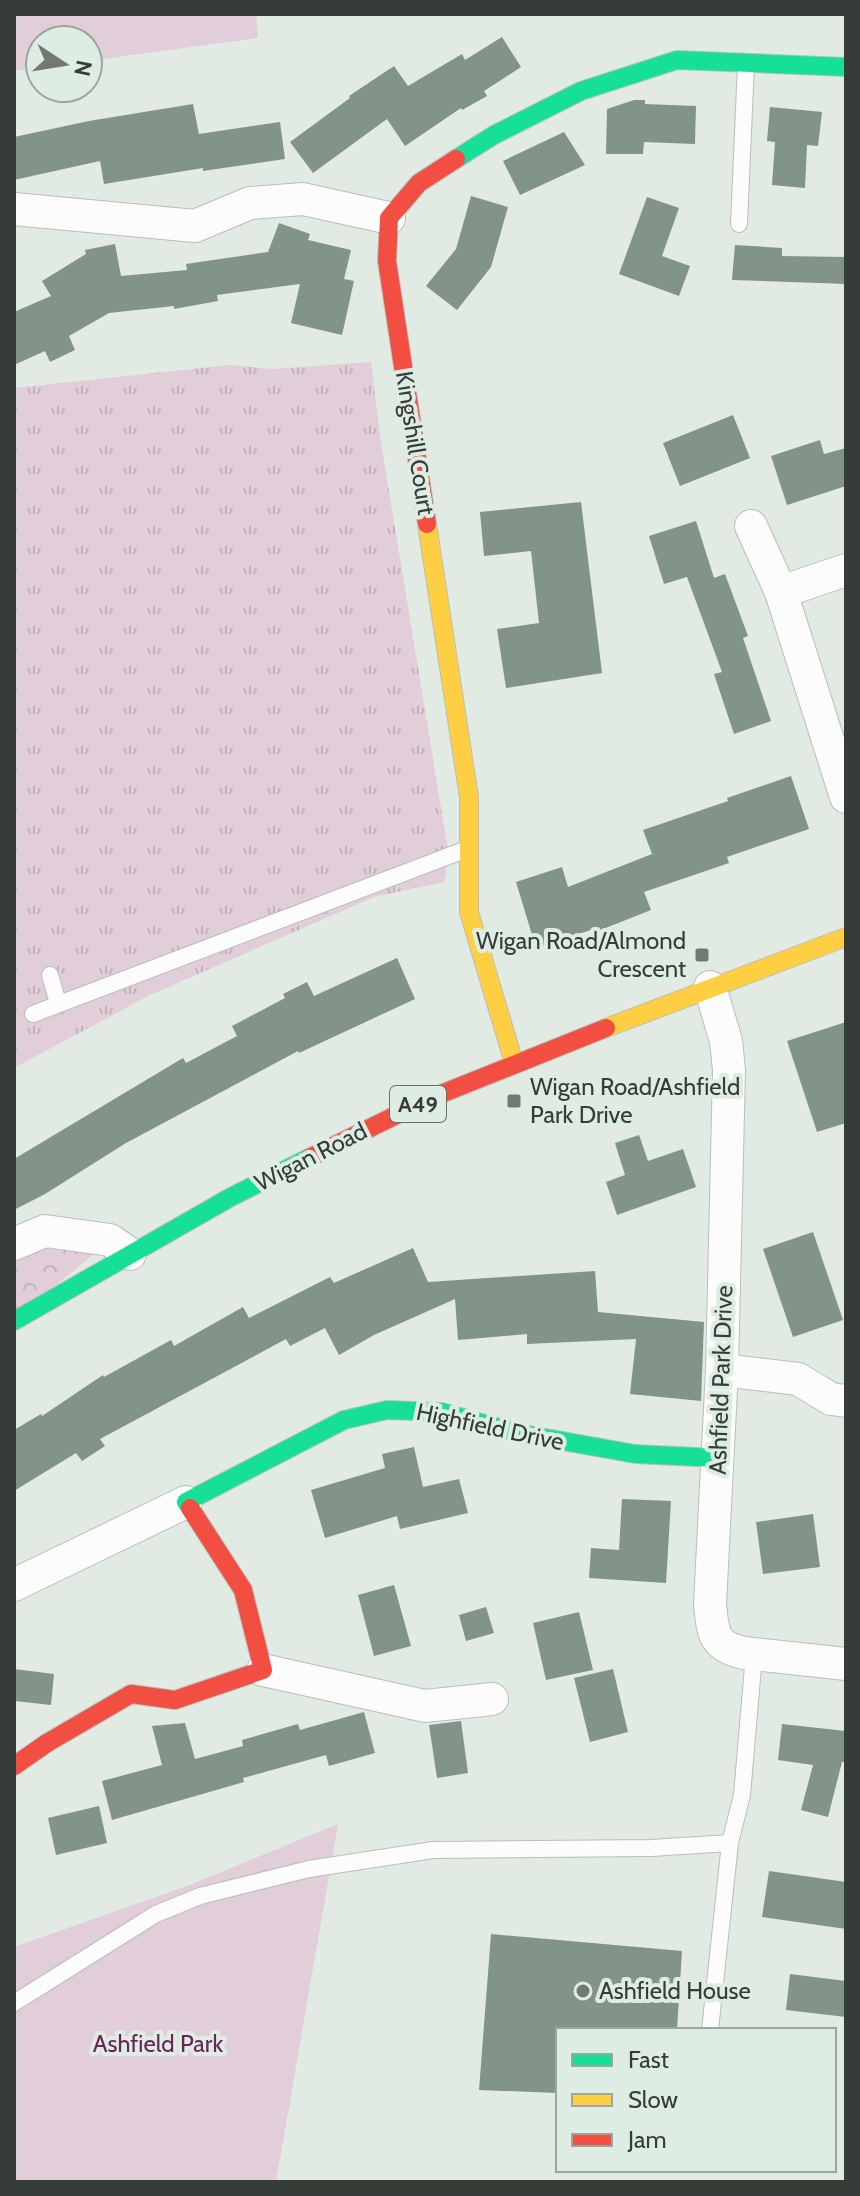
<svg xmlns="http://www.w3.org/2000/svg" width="860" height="2196" font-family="Cabin,sans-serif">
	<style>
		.grass { fill: url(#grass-tufts) }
		.forest { fill: url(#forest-crowns) }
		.park { fill: #e1ced9 }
		.building { fill: #829389 }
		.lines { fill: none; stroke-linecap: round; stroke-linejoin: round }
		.lane-casing { stroke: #b9bfba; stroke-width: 18 }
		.street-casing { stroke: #b9bfba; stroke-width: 34 }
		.fast-casing { stroke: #b9bfba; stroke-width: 20 }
		.slow-casing { stroke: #b9bfba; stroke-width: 20 }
		.jam-casing { stroke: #b9bfba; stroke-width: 20 }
		.lane { stroke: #fbfcfb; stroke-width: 16 }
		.street { stroke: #fbfcfb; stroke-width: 32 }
		.fast { stroke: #16e098; stroke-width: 18 }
		.slow { stroke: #ffcf43; stroke-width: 18 }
		.jam { stroke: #f24e42; stroke-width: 18 }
		.poi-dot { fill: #727974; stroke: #deede3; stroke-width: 3 }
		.labels { text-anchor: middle; stroke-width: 8; stroke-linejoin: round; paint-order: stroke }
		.shield { fill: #deede3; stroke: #68716b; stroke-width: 2 }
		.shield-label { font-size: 22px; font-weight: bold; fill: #363c38 }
		.street-label { font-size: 24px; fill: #363c38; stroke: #deede3 }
		.poi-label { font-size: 24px; fill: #363c38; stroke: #deede3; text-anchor: start }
		.park-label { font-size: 24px; fill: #6b2457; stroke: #deede3 }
	</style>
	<defs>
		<pattern id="grass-tufts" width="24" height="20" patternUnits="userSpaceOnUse" patternTransform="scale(2)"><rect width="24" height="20" fill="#e1ced9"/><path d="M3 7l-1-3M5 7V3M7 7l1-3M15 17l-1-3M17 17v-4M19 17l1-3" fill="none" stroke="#c2b2bb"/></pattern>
		<pattern id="forest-crowns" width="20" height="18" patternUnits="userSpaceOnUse" patternTransform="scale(2)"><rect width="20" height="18" fill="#e1ced9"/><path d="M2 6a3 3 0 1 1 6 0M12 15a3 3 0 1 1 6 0" fill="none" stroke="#c2b2bb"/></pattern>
	</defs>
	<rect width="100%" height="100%" fill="#e2eae4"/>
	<path class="grass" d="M 371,362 L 381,443 L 449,856 L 444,882 L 374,897 L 148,996 L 14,1068 L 14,388 L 229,365 L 273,369 Z"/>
	<path class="forest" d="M 110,1240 L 14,1321 L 14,1244 Z"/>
	<g class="park">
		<path d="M 14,14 L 256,14 L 258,38 L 88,61 L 88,40 L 40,40 L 40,67 L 14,71 Z"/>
		<path d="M 338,1824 L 276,2182 L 14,2182 L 14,1947 L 187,1886 Z"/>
	</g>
	<g class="building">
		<path d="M 502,37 L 521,67 L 484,91 L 487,96 L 462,110 L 461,108 L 405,146 L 387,119 L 313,173 L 290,142 L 350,98 L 349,96 L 394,66 L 408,86 L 462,54 L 465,60 Z"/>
		<path d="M 634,100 L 645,100 L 645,104 L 696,106 L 695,144 L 644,142 L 643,154 L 606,154 L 607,109 Z"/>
		<path d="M 193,104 L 199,134 L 280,122 L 285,159 L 203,171 L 203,168 L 104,184 L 100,161 L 14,180 L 14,137 L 89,121 Z"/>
		<path d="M 770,107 L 822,112 L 818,146 L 807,145 L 805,188 L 772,185 L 775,142 L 767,141 Z"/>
		<path d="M 564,132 L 585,165 L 520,195 L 503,161 Z"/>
		<path d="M 471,196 L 508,207 L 491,267 L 457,310 L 426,286 L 456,249 Z"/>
		<path d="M 647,197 L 679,208 L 662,256 L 690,266 L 679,296 L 619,274 Z"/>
		<path d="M 279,223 L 310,234 L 308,240 L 351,250 L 344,279 L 354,281 L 342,335 L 291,323 L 300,284 L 217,295 L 218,301 L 174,309 L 174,306 L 109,313 L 69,336 L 75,350 L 50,362 L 45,351 L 14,365 L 14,312 L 51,296 L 42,281 L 86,254 L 85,250 L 115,244 L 121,276 L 187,270 L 186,264 L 268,252 Z"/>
		<path d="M 735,245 L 782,248 L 782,256 L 846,257 L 846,284 L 732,280 Z"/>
		<path d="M 733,415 L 750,458 L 680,486 L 663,443 Z"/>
		<path d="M 820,440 L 824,454 L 846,448 L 846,486 L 787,505 L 771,456 Z"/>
		<path d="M 581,502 L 602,673 L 506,688 L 497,629 L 539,623 L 531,551 L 484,556 L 480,512 Z"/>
		<path d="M 696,521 L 714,578 L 725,574 L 748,636 L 743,638 L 771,721 L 734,734 L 714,674 L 722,672 L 687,577 L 664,584 L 649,536 Z"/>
		<path d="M 791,776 L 809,829 L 727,857 L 729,863 L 644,892 L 651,910 L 598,931 L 597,928 L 536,948 L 516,882 L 562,867 L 568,887 L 652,854 L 643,830 L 728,801 L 727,798 Z"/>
		<path d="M 397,958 L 415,999 L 299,1053 L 298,1051 L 126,1143 L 45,1194 L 14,1210 L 14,1159 L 183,1058 L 186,1063 L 237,1036 L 232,1026 L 285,998 L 283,994 L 307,982 L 314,996 Z"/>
		<path d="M 846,1022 L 846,1123 L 817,1132 L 787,1041 Z"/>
		<path d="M 639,1135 L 648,1161 L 683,1149 L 696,1187 L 617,1215 L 606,1182 L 625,1175 L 615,1143 Z"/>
		<path d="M 813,1232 L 843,1320 L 793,1337 L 763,1249 Z"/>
		<path d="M 413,1248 L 428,1282 L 595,1271 L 598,1312 L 704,1322 L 701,1401 L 630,1394 L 636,1339 L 527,1344 L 527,1334 L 458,1340 L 455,1299 L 374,1335 L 339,1355 L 325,1328 L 290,1346 L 286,1339 L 100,1439 L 105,1446 L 82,1461 L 76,1453 L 14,1491 L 14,1430 L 41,1414 L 42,1416 L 103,1375 L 104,1377 L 171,1340 L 174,1346 L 243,1307 L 249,1318 L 330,1277 L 334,1283 Z"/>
		<path d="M 414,1447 L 423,1487 L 459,1479 L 468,1513 L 400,1529 L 397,1516 L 325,1538 L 311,1490 L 385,1468 L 382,1454 Z"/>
		<path d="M 622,1499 L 671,1501 L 666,1583 L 589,1578 L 591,1548 L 619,1550 Z"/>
		<path d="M 813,1514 L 820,1567 L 763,1574 L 756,1522 Z"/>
		<path d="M 394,1585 L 411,1646 L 374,1656 L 358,1595 Z"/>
		<path d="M 486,1607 L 494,1633 L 466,1641 L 459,1615 Z"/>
		<path d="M 579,1612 L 593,1670 L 546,1680 L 533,1623 Z"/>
		<path d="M 14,1669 L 54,1674 L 51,1705 L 14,1701 Z"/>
		<path d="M 613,1669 L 628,1732 L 590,1742 L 574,1678 Z"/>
		<path d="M 364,1712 L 375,1753 L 329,1766 L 326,1755 L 243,1778 L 244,1782 L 112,1820 L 102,1781 L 162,1765 L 152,1726 L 185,1723 L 195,1759 L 243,1746 L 242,1740 L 298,1724 L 300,1730 Z"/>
		<path d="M 461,1721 L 468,1773 L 437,1778 L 429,1725 Z"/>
		<path d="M 782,1724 L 846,1731 L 846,1762 L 842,1762 L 828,1817 L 801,1810 L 813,1765 L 778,1760 Z"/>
		<path d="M 99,1806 L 107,1843 L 56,1855 L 48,1818 Z"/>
		<path d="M 769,1871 L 846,1882 L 846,1929 L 762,1917 Z"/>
		<path d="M 491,1934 L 682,1951 L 677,2030 L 558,2030 L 558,2093 L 479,2090 Z"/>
		<path d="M 790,1974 L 846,1981 L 846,2017 L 786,2010 Z"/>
	</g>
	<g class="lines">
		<g class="lane-casing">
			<g id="lane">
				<path d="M 739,224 L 746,64"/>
				<path d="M 50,975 L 58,1003"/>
				<path d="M 33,1014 L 467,849"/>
				<path d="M 14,2003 L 156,1914 L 200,1896 L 309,1869 L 433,1850 L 651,1848 L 730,1843 L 742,1795 L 754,1655"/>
				<path d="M 710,2030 L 730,1843"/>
			</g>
		</g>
		<g class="street-casing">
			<g id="street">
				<path d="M 14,209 L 195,226 L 250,203 L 303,199 L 389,218"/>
				<path d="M 751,526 L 781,592 L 846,797"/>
				<path d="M 781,592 L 846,570"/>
				<path d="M 710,987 L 726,1041 L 729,1070 L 722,1370 L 710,1604 C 713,1632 712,1646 744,1653 L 846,1664"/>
				<path d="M 14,1244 L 45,1231 L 110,1240 L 130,1254"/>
				<path d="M 722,1370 L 798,1379 L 831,1399 L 846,1401"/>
				<path d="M 14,1585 L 186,1502"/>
				<path d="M 263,1670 L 425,1706 L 492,1699"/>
			</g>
		</g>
		<g class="fast-casing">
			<g id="fast">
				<path d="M 456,159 L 494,135 L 581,91 L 677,60 L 846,67"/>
				<path d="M 14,1321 L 231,1197 L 309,1158"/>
				<path d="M 190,1508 L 186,1502 L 344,1420 L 387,1410 L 441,1412 L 518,1433 L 635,1454 L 718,1458"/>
			</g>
		</g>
		<g class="slow-casing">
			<g id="slow">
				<path d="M 427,524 L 469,797 L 469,912 L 514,1063"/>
				<path d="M 606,1028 L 846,937"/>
			</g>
		</g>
		<g class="jam-casing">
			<g id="jam">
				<path d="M 427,524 L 387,261 L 389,218 L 419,183 L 456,159"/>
				<path d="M 309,1158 L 431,1098 L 606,1028"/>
				<path d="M 14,1766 L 47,1743 L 131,1694 L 175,1700 L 263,1670 L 243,1590 L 190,1508"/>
			</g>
		</g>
		<use href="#lane" class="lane"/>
		<use href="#street" class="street"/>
		<use href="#fast" class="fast"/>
		<use href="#slow" class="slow"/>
		<use href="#jam" class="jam"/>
	</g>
	<g class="poi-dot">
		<rect x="694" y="947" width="16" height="16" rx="4"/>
		<rect x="506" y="1093" width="16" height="16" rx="4"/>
		<circle cx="583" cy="1991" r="8"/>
	</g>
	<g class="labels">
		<rect class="shield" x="390" y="1086" width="56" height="36" rx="6"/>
		<g class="shield-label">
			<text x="418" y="1112">A49</text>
		</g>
		<g class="street-label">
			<text transform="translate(415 443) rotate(81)" y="8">Kingshill Court</text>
			<text transform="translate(311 1157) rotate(-27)" y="8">Wigan Road</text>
			<text transform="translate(721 1380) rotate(-88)" y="8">Ashfield Park Drive</text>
			<text transform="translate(490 1427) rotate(12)" y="8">Highfield Drive</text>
		</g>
		<g class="poi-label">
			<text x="686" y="949" text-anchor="end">Wigan Road/Almond<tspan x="686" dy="28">Crescent</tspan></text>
			<text x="530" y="1095">Wigan Road/Ashfield<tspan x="530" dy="28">Park Drive</tspan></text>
			<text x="599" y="1999">Ashfield House</text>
		</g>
		<g class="park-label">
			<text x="158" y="2052">Ashfield Park</text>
		</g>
	</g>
	<rect width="860" height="2196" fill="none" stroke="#363c38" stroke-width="32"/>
	<rect x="556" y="2028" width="280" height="144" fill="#deede3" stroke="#9ba69f" stroke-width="2"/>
	<rect x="572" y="2054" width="40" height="12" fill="#16e098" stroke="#9ba69f" stroke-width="2"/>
	<text x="628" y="2068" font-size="24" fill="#363c38">Fast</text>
	<rect x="572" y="2094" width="40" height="12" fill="#ffcf43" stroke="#9ba69f" stroke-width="2"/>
	<text x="628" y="2108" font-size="24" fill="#363c38">Slow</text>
	<rect x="572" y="2134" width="40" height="12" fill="#f24e42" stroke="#9ba69f" stroke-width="2"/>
	<text x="628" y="2148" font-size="24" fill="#363c38">Jam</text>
	<g transform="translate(64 64) rotate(102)"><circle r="38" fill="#deede3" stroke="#9ba69f" stroke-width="2"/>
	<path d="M0-6L14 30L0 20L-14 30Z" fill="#727974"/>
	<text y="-12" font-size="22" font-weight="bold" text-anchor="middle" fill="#363c38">N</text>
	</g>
</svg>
